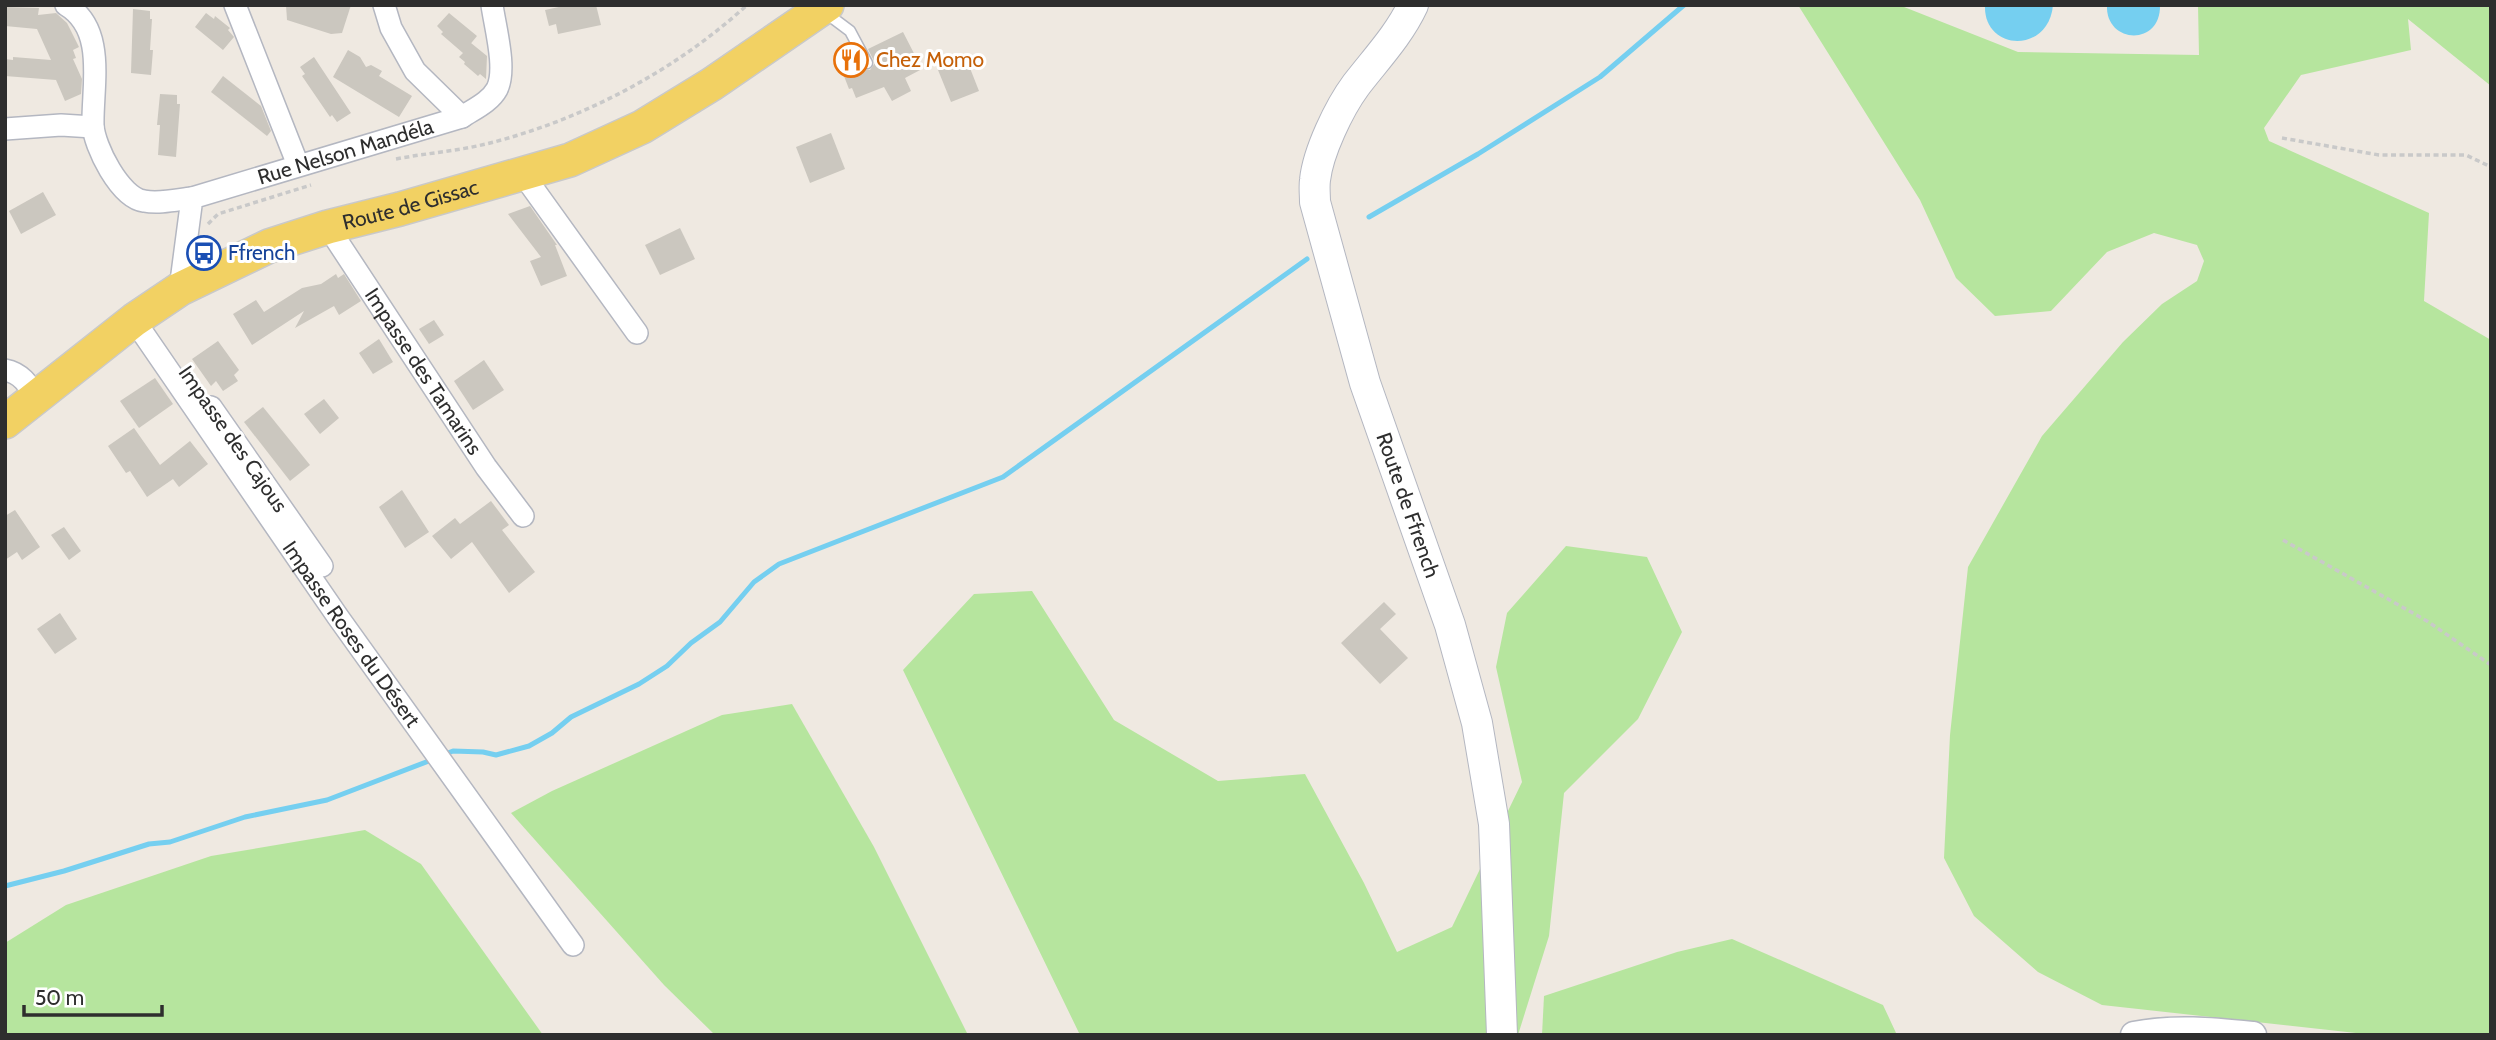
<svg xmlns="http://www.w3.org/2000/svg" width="2496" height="1040" font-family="Cabin,sans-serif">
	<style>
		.green { fill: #b6e59e }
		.water { fill: #75cff0 }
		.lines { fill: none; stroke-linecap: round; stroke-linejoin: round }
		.stream { stroke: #75cff0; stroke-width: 5 }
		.building { fill: #cbc7bf }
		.service-casing { stroke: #b4b7c1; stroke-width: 13 }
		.minor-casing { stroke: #b4b7c1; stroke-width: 24 }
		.tertiary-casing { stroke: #b4b7c1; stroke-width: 29 }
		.secondary-casing { stroke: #b4b7c1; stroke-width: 32 }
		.primary-casing { stroke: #c9c9c9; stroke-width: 36 }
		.path { stroke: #c9c9c9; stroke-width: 3.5; stroke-dasharray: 5 3.5; stroke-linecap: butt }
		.service { stroke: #fff; stroke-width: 10 }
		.minor { stroke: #fff; stroke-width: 21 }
		.tertiary { stroke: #fff; stroke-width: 26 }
		.secondary { stroke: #fff; stroke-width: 30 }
		.primary { stroke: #f2d163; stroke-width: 33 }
		.labels { text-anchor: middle; stroke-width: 6; stroke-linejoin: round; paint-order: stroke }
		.food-label { font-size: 21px; fill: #c56008; stroke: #fff; text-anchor: start }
		.street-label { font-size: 21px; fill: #2e2e2e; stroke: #fff }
		.transit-label { font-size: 21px; fill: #164399; stroke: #fff; text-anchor: start }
	</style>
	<rect width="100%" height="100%" fill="#efe9e1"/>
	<g class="green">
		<path d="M 1798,5 L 1899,5 L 2018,52 L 2199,55 L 2198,5 L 2491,5 L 2491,86 L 2408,19 L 2411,50 L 2301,75 L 2264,128 L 2269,141 L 2429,213 L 2424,301 L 2491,340 L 2491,1035 L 2374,1035 L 2102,1005 L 2038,972 L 1974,916 L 1944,858 L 1950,735 L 1968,567 L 2042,436 L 2123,342 L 2162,304 L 2197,281 L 2204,261 L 2197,245 L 2154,233 L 2107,252 L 2051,311 L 1995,316 L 1956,278 L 1920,200 Z"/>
		<path d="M 1566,546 L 1647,557 L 1682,632 L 1638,719 L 1564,793 L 1549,936 L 1518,1035 L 1080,1035 L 903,670 L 974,594 L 1032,591 L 1114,720 L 1218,781 L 1305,774 L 1364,883 L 1397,952 L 1452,927 L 1522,782 L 1496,667 L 1507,613 Z"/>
		<path d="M 792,704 L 874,847 L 968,1035 L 715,1035 L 664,985 L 511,813 L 552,791 L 722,715 Z"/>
		<path d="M 365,830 L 421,864 L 543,1035 L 5,1035 L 5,943 L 66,905 L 211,856 Z"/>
		<path d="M 1732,939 L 1883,1005 L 1897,1035 L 1542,1035 L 1544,996 L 1677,952 Z"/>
	</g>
	<g class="water">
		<path d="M 1985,5 L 2053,5 C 2049,54 1983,52 1985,5 Z"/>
		<path d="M 2107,5 L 2160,5 C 2161,47 2105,44 2107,5 Z"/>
	</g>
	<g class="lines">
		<g class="stream">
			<path d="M 1369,217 L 1478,154 L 1600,77 L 1684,5"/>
			<path d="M 443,755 L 453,751 L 483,752 L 496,755 L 529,746 L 552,733 L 571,717 L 639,684 L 667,666 L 691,643 L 720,622 L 754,582 L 779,564 L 1003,477 L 1307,259"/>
			<path d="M 5,886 L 64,871 L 149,844 L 170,842 L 245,817 L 327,800 L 434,759"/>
		</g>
	</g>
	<g class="building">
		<path d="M 286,5 L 351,5 L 342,33 L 331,34 L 287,20 Z"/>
		<path d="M 568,5 L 596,5 L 601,25 L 558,34 L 556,24 L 549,26 L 545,10 Z"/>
		<path d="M 5,7 L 39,8 L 38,15 L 56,13 L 67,23 L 79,47 L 73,50 L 76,58 L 73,59 L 82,79 L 81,94 L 65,101 L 56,80 L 5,76 L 5,59 L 13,60 L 13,57 L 51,60 L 37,29 L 5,26 Z"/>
		<path d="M 133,9 L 150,11 L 150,19 L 152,19 L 150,50 L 153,50 L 151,75 L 131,73 Z"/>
		<path d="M 206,13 L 214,19 L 215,16 L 230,28 L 228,30 L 234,37 L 223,50 L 195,27 Z"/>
		<path d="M 449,13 L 477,36 L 468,47 L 471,43 L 487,56 L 486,79 L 480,74 L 478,76 L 464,64 L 465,62 L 459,57 L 463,53 L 441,34 L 443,32 L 437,26 Z"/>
		<path d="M 903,32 L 922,69 L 905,78 L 911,91 L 892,101 L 884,87 L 856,98 L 852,88 L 849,89 L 837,58 L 852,52 L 862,69 L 870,70 L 875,63 L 868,49 Z"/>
		<path d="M 348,50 L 360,57 L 366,67 L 371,65 L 382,71 L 379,76 L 412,96 L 399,117 L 333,77 Z"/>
		<path d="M 314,57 L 351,113 L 337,122 L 332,115 L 330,117 L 302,76 L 305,74 L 300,67 Z"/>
		<path d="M 966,58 L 979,91 L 951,102 L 938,70 Z"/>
		<path d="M 223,76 L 261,106 L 271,131 L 267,136 L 211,92 Z"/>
		<path d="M 160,94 L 177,95 L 177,104 L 180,104 L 176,157 L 158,155 L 160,125 L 157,125 Z"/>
		<path d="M 831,133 L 845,169 L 810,183 L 796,147 Z"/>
		<path d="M 43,192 L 56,215 L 21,234 L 9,211 Z"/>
		<path d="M 530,206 L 557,245 L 555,245 L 567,276 L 541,286 L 530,261 L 541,257 L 508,214 Z"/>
		<path d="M 680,228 L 695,259 L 660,275 L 645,245 Z"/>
		<path d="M 336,274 L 338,278 L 344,274 L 361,301 L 339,315 L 334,306 L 295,328 L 304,311 L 252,345 L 233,314 L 256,300 L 264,312 L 302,288 L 321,284 Z"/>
		<path d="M 434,320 L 444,335 L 429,344 L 419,329 Z"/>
		<path d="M 379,339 L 393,362 L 373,374 L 359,353 Z"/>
		<path d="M 218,341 L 239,370 L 234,375 L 238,381 L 223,391 L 216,381 L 211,386 L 192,359 Z"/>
		<path d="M 484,360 L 504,390 L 473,410 L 454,381 Z"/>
		<path d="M 155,378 L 173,404 L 139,428 L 120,401 Z"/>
		<path d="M 324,399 L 339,418 L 320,434 L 304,414 Z"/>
		<path d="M 263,407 L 310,465 L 290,481 L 244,422 Z"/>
		<path d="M 134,428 L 160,465 L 190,441 L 208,464 L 179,487 L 173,479 L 147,497 L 130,471 L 126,473 L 108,446 Z"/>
		<path d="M 402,490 L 429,532 L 405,548 L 379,507 Z"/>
		<path d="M 491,501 L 509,525 L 502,530 L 535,572 L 509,593 L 472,542 L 451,559 L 432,536 L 455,518 L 460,524 Z"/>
		<path d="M 15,510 L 40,547 L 22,560 L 17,552 L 5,560 L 5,516 Z"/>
		<path d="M 64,527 L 81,551 L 69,560 L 51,535 Z"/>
		<path d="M 1384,602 L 1396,614 L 1380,629 L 1408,658 L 1380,684 L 1341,643 Z"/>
		<path d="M 60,613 L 77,639 L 55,654 L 37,629 Z"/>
	</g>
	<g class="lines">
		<g class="service-casing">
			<path id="service" d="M 826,13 L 850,31 L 867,63"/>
		</g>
		<g class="minor-casing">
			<g id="minor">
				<path d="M 66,5 C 107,29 92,87 93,125 C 94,146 120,198 144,201 C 159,204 176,200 192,198"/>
				<path d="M 235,5 L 298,165"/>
				<path d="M 384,5 L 391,28 L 415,71 L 462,117"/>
				<path d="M 5,129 L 61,125 L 93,127"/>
				<path d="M 522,173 L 637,333"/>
				<path id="s1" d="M 328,227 L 486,467 L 523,516"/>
				<path id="s2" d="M 180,289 L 192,198 L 462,117 C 474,109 490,102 497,89 C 507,69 495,27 492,5"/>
				<path id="s3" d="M 134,320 L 338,617 L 573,945"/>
				<path d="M 5,370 C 21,373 28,384 36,397"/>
				<path d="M 211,407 L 322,566"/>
			</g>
		</g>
		<g class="tertiary-casing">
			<path id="tertiary" d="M 2134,1035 C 2174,1027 2213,1031 2253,1035"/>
		</g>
		<g class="secondary-casing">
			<g id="secondary">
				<path id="s4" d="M 1413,5 C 1399,35 1376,59 1356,85 C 1339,108 1318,152 1315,180 C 1314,187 1315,195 1315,202 L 1365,383 L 1450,625 L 1477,723 L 1494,824 L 1502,1035"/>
			</g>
		</g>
		<g class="primary-casing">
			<g id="primary">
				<path id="s5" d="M 5,422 L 134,320 L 180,289 L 269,246 L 328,227 L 400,209 L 570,160 L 642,127 L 712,84 L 827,5"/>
			</g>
		</g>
		<g class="path">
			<path d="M 2282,138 L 2379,155 L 2466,155 L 2491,167"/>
			<path d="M 396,159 C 427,153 459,151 490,143 C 584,119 676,70 747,5"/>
			<path d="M 208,224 L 218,214 L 311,185"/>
			<path d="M 2283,540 L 2427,621 L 2491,665"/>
		</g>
		<use href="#service" class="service"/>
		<use href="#minor" class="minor"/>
		<use href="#tertiary" class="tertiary"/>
		<use href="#secondary" class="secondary"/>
		<use href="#primary" class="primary"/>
	</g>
	<defs>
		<g id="restaurant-ring" transform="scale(1.75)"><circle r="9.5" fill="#fff" stroke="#e8710a" stroke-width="1.5"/><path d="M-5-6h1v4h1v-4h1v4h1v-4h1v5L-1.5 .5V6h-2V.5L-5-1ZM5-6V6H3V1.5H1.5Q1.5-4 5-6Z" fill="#e8710a"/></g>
		<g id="bus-ring" transform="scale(1.75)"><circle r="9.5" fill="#fff" stroke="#1a4fb4" stroke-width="1.5"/><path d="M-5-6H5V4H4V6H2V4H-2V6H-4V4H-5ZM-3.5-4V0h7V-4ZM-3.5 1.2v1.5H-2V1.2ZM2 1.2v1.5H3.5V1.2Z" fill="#1a4fb4"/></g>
	</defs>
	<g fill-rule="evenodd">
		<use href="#restaurant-ring" x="851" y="60"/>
		<use href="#bus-ring" x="204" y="253"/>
	</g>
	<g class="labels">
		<g class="food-label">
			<text x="876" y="67">Chez Momo</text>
		</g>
		<g class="street-label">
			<text dy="7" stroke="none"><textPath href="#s2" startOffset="252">Rue Nelson Mandéla</textPath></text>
			<text dy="7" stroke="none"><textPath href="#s5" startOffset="466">Route de Gissac</textPath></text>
			<text dy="7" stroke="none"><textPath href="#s1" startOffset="173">Impasse des Tamarins</textPath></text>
			<text transform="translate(233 439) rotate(55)" y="7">Impasse des Cajous</text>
			<text dy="7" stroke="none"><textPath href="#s4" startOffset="542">Route de Ffrench</textPath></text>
			<text dy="7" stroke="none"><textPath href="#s3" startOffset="382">Impasse Roses du Désert</textPath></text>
		</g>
		<g class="transit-label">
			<text x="228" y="260">Ffrench</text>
		</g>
	</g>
	<rect width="2496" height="1040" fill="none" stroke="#2e2e2e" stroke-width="14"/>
	<path d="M24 1005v10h138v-10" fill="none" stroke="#2e2e2e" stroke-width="3.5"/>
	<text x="35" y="1005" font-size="21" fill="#2e2e2e" stroke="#ffffff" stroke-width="5" paint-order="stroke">50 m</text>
</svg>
